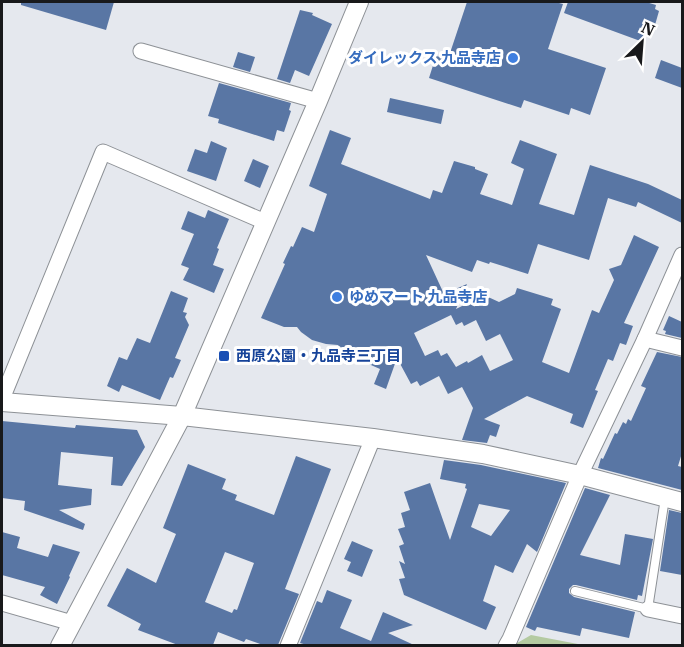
<svg xmlns="http://www.w3.org/2000/svg" width="684" height="647" font-family="'IBM Plex Serif','Noto Sans JP',serif">
	<style>
		.green { fill: #b4caa1 }
		.building { fill: #5976a4; fill-rule: evenodd }
		.lines { fill: none; stroke-linecap: round; stroke-linejoin: round }
		.service-casing { stroke: #8d9196; stroke-width: 10 }
		.minor-casing { stroke: #8d9196; stroke-width: 17 }
		.tertiary-casing { stroke: #8d9196; stroke-width: 20 }
		.service { stroke: #fff; stroke-width: 8 }
		.minor { stroke: #fff; stroke-width: 15 }
		.tertiary { stroke: #fff; stroke-width: 18 }
		.shop-dot { fill: #3f7fe0; stroke: #fff; stroke-width: 2 }
		.transit-dot { fill: #1a4fb4; stroke: #fff; stroke-width: 2 }
		.labels { text-anchor: middle; stroke-width: 6; stroke-linejoin: round; paint-order: stroke }
		.shop-label { font-size: 15px; font-weight: bold; fill: #366cbe; stroke: #fff; text-anchor: end }
		.transit-label { font-size: 15px; font-weight: bold; fill: #164399; stroke: #fff; text-anchor: start }
	</style>
	<rect width="100%" height="100%" fill="#e5e8ee"/>
	<path class="green" d="M 531,635 L 583,645 L 512,646 Z"/>
	<g class="building">
		<path d="M 21,2 L 114,2 L 106,30 L 21,5 Z"/>
		<path d="M 467,2 L 555,2 L 563,4 L 548,49 L 606,68 L 590,115 L 571,108 L 569,115 L 524,100 L 521,108 L 429,78 L 436,56 L 448,59 Z"/>
		<path d="M 568,2 L 646,2 L 656,5 L 655,9 L 659,11 L 655,25 L 650,23 L 643,42 L 564,13 Z"/>
		<path d="M 300,10 L 313,13 L 312,15 L 332,24 L 309,76 L 295,70 L 290,83 L 277,79 Z"/>
		<path d="M 238,52 L 255,57 L 250,72 L 233,67 Z"/>
		<path d="M 661,60 L 682,68 L 682,88 L 655,78 Z"/>
		<path d="M 219,83 L 291,103 L 289,110 L 291,111 L 284,132 L 277,130 L 274,141 L 218,123 L 219,119 L 208,116 Z"/>
		<path d="M 390,98 L 444,110 L 441,124 L 387,112 Z"/>
		<path d="M 330,130 L 351,138 L 341,164 L 430,199 L 433,190 L 442,193 L 454,161 L 475,167 L 475,169 L 488,174 L 480,194 L 512,205 L 524,169 L 511,163 L 520,140 L 557,154 L 539,204 L 574,215 L 590,165 L 648,184 L 682,200 L 682,223 L 638,202 L 636,207 L 608,198 L 589,260 L 538,244 L 528,274 L 490,262 L 489,264 L 477,260 L 472,272 L 426,255 L 444,294 L 467,284 L 456,309 L 478,298 L 479,300 L 486,296 L 499,302 L 515,294 L 517,288 L 553,299 L 551,305 L 561,309 L 542,362 L 569,373 L 592,310 L 599,313 L 614,280 L 609,269 L 621,265 L 634,235 L 659,247 L 624,323 L 633,326 L 626,345 L 620,343 L 613,361 L 608,359 L 595,390 L 598,391 L 583,428 L 570,423 L 573,414 L 527,396 L 484,419 L 500,425 L 496,437 L 490,435 L 487,443 L 462,440 L 473,408 L 462,387 L 448,394 L 439,376 L 420,386 L 417,381 L 411,384 L 397,358 L 386,389 L 374,384 L 380,369 L 346,354 L 338,345 L 326,344 L 312,340 L 301,332 L 297,327 L 284,327 L 261,318 L 285,264 L 283,263 L 291,246 L 293,247 L 302,227 L 314,232 L 327,194 L 309,186 ZM 451,315 L 456,325 L 462,322 L 464,326 L 476,320 L 486,341 L 500,334 L 513,360 L 490,371 L 482,355 L 468,363 L 467,361 L 456,367 L 447,353 L 441,356 L 438,350 L 425,356 L 414,333 Z"/>
		<path d="M 211,141 L 227,148 L 216,181 L 187,171 L 195,149 L 207,153 Z"/>
		<path d="M 253,159 L 269,166 L 260,188 L 244,181 Z"/>
		<path d="M 208,210 L 229,219 L 217,248 L 219,249 L 213,265 L 224,269 L 214,293 L 183,280 L 189,268 L 181,265 L 194,234 L 181,229 L 188,211 L 205,218 Z"/>
		<path d="M 171,291 L 188,298 L 183,312 L 187,313 L 185,317 L 189,325 L 175,358 L 181,360 L 173,378 L 170,377 L 160,400 L 122,385 L 119,392 L 107,386 L 119,357 L 127,360 L 137,338 L 150,343 Z"/>
		<path d="M 669,316 L 682,322 L 682,338 L 665,334 L 666,331 L 663,330 Z"/>
		<path d="M 657,352 L 682,357 L 682,453 L 678,466 L 682,467 L 682,490 L 598,468 L 601,458 L 603,459 L 615,433 L 617,434 L 623,422 L 626,424 L 628,419 L 631,421 L 646,388 L 641,386 Z"/>
		<path d="M 2,421 L 75,428 L 76,425 L 137,430 L 145,447 L 122,486 L 111,485 L 113,457 L 61,452 L 58,485 L 92,489 L 91,505 L 59,510 L 85,524 L 83,530 L 24,510 L 25,501 L 2,498 L 3,465 L 2,465 Z"/>
		<path d="M 296,456 L 331,469 L 285,589 L 299,594 L 278,645 L 263,645 L 246,639 L 244,642 L 218,632 L 213,645 L 178,645 L 138,630 L 141,624 L 107,606 L 127,568 L 156,583 L 176,534 L 163,528 L 188,464 L 226,479 L 222,489 L 237,495 L 235,500 L 274,515 ZM 225,552 L 254,563 L 237,610 L 234,609 L 232,613 L 205,602 Z"/>
		<path d="M 444,460 L 481,465 L 566,483 L 537,552 L 527,544 L 513,573 L 495,565 L 483,601 L 496,607 L 486,630 L 404,595 L 399,579 L 405,578 L 399,561 L 405,564 L 399,546 L 404,544 L 398,529 L 405,527 L 401,513 L 410,510 L 404,492 L 430,483 L 450,540 L 467,489 L 465,488 L 466,484 L 440,479 ZM 479,504 L 510,510 L 491,536 L 471,527 Z"/>
		<path d="M 585,488 L 610,495 L 580,555 L 620,565 L 625,534 L 653,539 L 642,596 L 638,595 L 637,600 L 576,585 L 573,585 L 569,589 L 569,593 L 574,597 L 635,612 L 629,638 L 582,628 L 580,636 L 537,627 L 535,631 L 526,627 Z"/>
		<path d="M 669,510 L 682,513 L 682,575 L 660,571 Z"/>
		<path d="M 2,532 L 20,537 L 17,548 L 48,557 L 53,544 L 80,552 L 69,576 L 70,577 L 57,604 L 40,595 L 45,587 L 2,575 Z"/>
		<path d="M 352,541 L 373,550 L 362,577 L 347,571 L 351,562 L 344,559 Z"/>
		<path d="M 327,590 L 352,600 L 340,628 L 371,641 L 383,612 L 413,625 L 388,633 L 414,645 L 307,645 L 300,643 L 317,601 L 322,603 Z"/>
	</g>
	<g class="lines">
		<g class="service-casing">
			<path id="service" d="M 575,591 L 648,609 L 665,498"/>
		</g>
		<g class="minor-casing">
			<g id="minor">
				<path d="M 141,51 L 318,101"/>
				<path d="M 645,339 L 682,348"/>
				<path d="M 2,399 L 103,152 L 265,222"/>
				<path d="M 2,603 L 72,623"/>
				<path d="M 648,609 L 682,616"/>
				<path d="M 288,646 L 373,438"/>
				<path d="M 506,646 L 510,639 L 580,475 L 645,339 L 682,255"/>
			</g>
		</g>
		<g class="tertiary-casing">
			<g id="tertiary">
				<path d="M 2,402 L 182,416 L 373,438 L 483,454 L 580,475 L 682,502"/>
				<path d="M 60,646 L 182,416 L 318,101 L 359,2"/>
			</g>
		</g>
		<use href="#service" class="service"/>
		<use href="#minor" class="minor"/>
		<use href="#tertiary" class="tertiary"/>
	</g>
	<g class="shop-dot">
		<circle cx="513" cy="58" r="6"/>
		<circle cx="337" cy="297" r="6"/>
	</g>
	<rect class="transit-dot" x="218" y="350" width="12" height="12" rx="3"/>
	<g class="labels">
		<g class="shop-label">
			<text x="501" y="63">ダイレックス 九品寺店</text>
			<text x="349" y="302" text-anchor="start">ゆめマート 九品寺店</text>
		</g>
		<g class="transit-label">
			<text x="236" y="361">西原公園・九品寺三丁目</text>
		</g>
	</g>
	<rect width="684" height="647" fill="none" stroke="#18191b" stroke-width="6"/>
	<g transform="translate(642 42) rotate(25)" stroke="#ffffff" stroke-width="4.5" paint-order="stroke">
	<path d="M0-4.5L10 22L0 15L-10 22Z" fill="#18191b"/>
	<text y="-9" font-size="16" font-weight="bold" text-anchor="middle" fill="#18191b">N</text>
	</g>
</svg>
